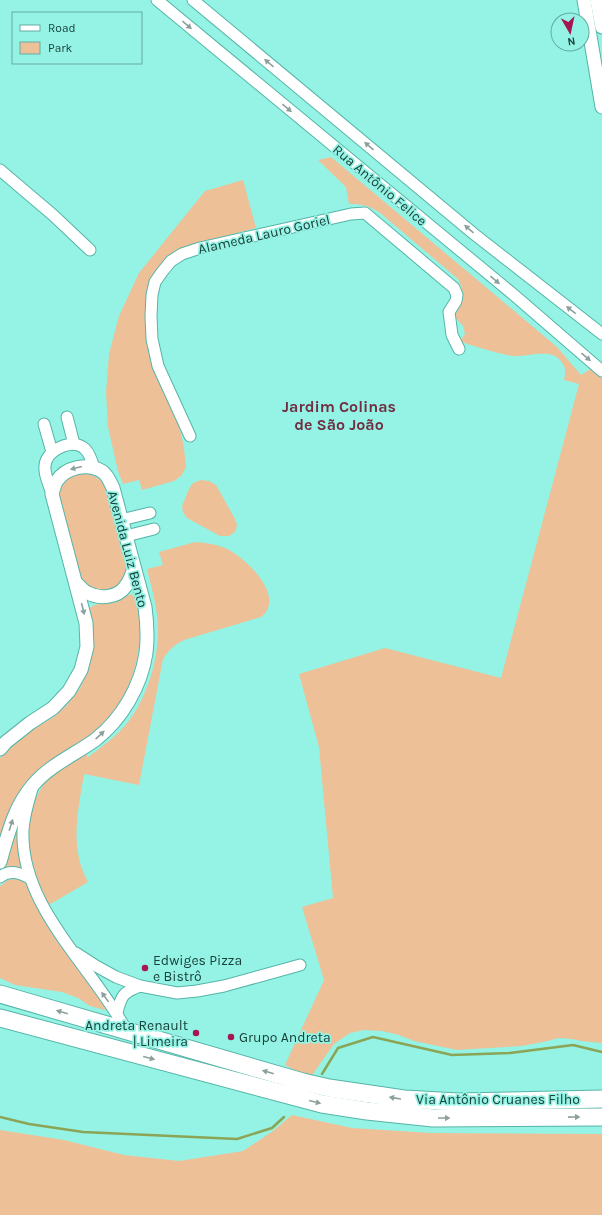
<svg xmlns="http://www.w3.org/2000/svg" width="602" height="1215" font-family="Karla,sans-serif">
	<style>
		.green { fill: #eec097 }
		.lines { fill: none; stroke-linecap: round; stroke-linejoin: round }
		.stream { stroke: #8ba455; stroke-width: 2.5 }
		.minor-casing { stroke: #55b4a7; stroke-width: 13 }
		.tertiary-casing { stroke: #55b4a7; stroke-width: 15 }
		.primary-casing { stroke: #55b4a7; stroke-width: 19 }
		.minor { stroke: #fff; stroke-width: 11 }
		.tertiary { stroke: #fff; stroke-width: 13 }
		.primary { stroke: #fff; stroke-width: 17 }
		.oneway { fill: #8ca09e }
		.poi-dot { fill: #a61451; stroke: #94f3e4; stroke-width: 1.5 }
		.labels { text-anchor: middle; stroke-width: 3.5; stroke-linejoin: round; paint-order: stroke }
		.street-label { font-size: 14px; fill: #1a423d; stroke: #94f3e4 }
		.poi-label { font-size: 14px; fill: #1a423d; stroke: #94f3e4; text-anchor: start }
		.quarter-label { font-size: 16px; font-weight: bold; fill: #722d42; stroke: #94f3e4 }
	</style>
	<rect width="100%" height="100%" fill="#94f3e4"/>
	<g class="green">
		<path d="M 331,157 L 557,347 L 581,375 L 592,368 L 602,377 L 602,1043 L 581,1041 L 572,1039 L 559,1038 L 543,1042 L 522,1046 L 457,1050 L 414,1041 L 399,1035 L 382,1031 L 364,1030 L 350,1033 L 334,1044 L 310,1078 L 285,1065 L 324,980 L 302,907 L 333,898 L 319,747 L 299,674 L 385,648 L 501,678 L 579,384 L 564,380 C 566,372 566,367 560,360 C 551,348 526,357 513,356 C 498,354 482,348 467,344 L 460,341 L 465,334 L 463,326 L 454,316 C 464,302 466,295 458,279 L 379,212 C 367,205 362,204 349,204 L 346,187 L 318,160 Z"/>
		<path d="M 243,180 L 256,228 L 191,245 L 179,250 L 168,258 L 157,270 L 151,281 L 146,316 L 179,425 L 184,448 L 186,467 L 181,476 L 174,481 L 142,490 L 139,480 L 123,484 L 118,471 L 108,427 L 106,392 L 109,354 L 119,316 L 139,273 L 205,191 Z"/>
		<path d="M 86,473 C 96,476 102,480 107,489 L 128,565 C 127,576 127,576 119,584 C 105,599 91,591 79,577 L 58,495 C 64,480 70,474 86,473 Z"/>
		<path d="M 201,480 L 209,481 L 216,485 L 235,519 L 237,525 L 235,532 L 229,536 L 220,536 L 187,518 L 183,512 L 182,506 L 189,489 L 193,483 Z"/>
		<path d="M 195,542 C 206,543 215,544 225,548 C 242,555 279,589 267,610 C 266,613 263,615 261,617 L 184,640 C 174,645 169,650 163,659 L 139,785 L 84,774 C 78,811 69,848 88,882 L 47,906 C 42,894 36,881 33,869 C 26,839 27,805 47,780 C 58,768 73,760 87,751 L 87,758 C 101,747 117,736 128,722 C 151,692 163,645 156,608 C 154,595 150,582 147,569 L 163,565 L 159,552 Z"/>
		<path d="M 131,594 C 142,600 140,617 140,628 C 140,668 124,712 89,736 C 69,751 45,760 28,780 C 14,798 6,818 0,840 L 0,758 L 8,749 L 27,733 L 52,718 L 67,705 L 80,688 L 88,669 L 93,628 L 89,609 C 96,601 107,605 117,602 C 122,599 126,596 131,594 Z"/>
		<path d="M 19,817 L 24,868 L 15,867 L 5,868 Z"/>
		<path d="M 16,879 C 32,882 30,895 37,906 C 58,943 84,977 109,1011 L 90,1006 L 78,998 L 62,992 L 15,985 L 0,978 L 0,886 L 8,880 Z"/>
		<path d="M 292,1115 L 352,1128 L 431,1133 L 602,1134 L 602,1215 L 0,1215 L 0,1130 L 64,1140 L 124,1155 L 179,1161 L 243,1151 L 273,1131 Z"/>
	</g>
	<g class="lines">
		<g class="stream">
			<path d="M 322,1074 L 338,1048 L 373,1037 L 452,1055 L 510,1053 L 573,1045 L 602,1052"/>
			<path d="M 0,1117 L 29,1124 L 83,1132 L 237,1139 L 272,1128 L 284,1117"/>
		</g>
		<g class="minor-casing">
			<g id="minor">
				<path d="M 157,0 L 514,295 L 602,371"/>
				<path d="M 193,0 L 474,234 L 602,334"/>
				<path d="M 0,170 L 53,215 L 90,250"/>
				<path d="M 67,417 L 74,444"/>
				<path d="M 44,424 L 52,452"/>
				<path d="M 190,436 L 158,366 L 152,339 L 151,316 L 152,295 L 155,282 L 162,272 L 171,261 L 182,254 L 200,248 L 351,214 L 365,213 L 454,288 L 457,295 L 456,301 L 449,312 L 452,335 L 459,349"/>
				<path d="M 52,494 C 49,484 42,471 46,461 C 51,448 74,438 85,449 C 90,454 92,461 94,468"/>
				<path d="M 121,520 L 150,513"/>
				<path d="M 126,536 L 154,529"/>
				<path d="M 32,789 C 28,802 24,816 23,830 C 20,908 93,967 126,1030"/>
				<path d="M 0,877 C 10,869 20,873 30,878"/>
				<path d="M 76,953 L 96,966 L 116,977 L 140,986 L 177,993 L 197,991 L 224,986 L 300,965"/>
				<path d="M 117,1013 C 121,996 123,992 140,986"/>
			</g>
		</g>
		<g class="tertiary-casing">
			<g id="tertiary">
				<path d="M 584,0 L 602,107"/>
				<path d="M 597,0 L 602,27"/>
				<path d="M 76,583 C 80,586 83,591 88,593 C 99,599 117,598 125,587 C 130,581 132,575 134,567"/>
				<path d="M 0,749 L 6,742 L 30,723 L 53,708 L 69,691 L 81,670 L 87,647 L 86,623 L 52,494 C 53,491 54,486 56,482 C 65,467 88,462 103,472 C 108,476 110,482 113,488 L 145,607 C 147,622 148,637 146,653 C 141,686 122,719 95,740 C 74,755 50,765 33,785 C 14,807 8,834 0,862"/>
			</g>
		</g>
		<g class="primary-casing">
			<g id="primary">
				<path d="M 0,994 L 303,1082 L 329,1088 L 404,1099 L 458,1102 L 602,1099"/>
				<path d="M 0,1018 L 322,1104 L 367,1111 L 433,1118 L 602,1117"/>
			</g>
		</g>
		<use href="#minor" class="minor"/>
		<use href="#tertiary" class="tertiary"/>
		<use href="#primary" class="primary"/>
	</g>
	<defs><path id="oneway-solid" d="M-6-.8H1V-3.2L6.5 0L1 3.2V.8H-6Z"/></defs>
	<g class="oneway">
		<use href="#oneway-solid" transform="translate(187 25) rotate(40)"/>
		<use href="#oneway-solid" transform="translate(269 63) rotate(-140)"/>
		<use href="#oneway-solid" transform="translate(287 108) rotate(40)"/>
		<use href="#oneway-solid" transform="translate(369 146) rotate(-140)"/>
		<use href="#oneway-solid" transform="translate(469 229) rotate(-140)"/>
		<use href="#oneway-solid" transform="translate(495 280) rotate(40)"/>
		<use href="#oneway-solid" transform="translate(571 310) rotate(-142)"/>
		<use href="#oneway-solid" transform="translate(586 357) rotate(41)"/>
		<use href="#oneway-solid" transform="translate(76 468) rotate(166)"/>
		<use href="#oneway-solid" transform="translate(83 609) rotate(76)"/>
		<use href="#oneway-solid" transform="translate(100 735) rotate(-43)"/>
		<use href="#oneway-solid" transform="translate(11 825) rotate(-72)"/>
		<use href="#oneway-solid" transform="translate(105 997) rotate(-126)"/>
		<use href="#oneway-solid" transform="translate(62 1012) rotate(-164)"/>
		<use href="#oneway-solid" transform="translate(149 1058) rotate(15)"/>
		<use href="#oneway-solid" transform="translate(268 1072) rotate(-164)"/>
		<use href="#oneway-solid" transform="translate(395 1098) rotate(-171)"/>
		<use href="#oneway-solid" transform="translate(315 1102) rotate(14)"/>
		<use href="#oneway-solid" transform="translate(574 1117) rotate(-1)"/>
		<use href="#oneway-solid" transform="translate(444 1118)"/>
	</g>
	<g class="poi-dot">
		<circle cx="145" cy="968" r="4"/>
		<circle cx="196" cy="1033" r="4"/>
		<circle cx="231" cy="1037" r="4"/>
	</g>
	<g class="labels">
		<g class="street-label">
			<text transform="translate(380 185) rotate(40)" y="5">Rua Antônio Felice</text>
			<text transform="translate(264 234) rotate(-13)" y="5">Alameda Lauro Goriel</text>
			<text transform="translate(128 549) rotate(75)" y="5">Avenida Luiz Bento</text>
			<text x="498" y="1104">Via Antônio Cruanes Filho</text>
		</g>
		<g class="poi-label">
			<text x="153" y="965">Edwiges Pizza<tspan x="153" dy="16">e Bistrô</tspan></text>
			<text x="188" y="1030" text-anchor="end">Andreta Renault<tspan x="188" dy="16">| Limeira</tspan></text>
			<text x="239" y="1042">Grupo Andreta</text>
		</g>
		<g class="quarter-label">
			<text x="339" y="412">Jardim Colinas<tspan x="339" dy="18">de São João</tspan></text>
		</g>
	</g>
	<rect x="12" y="12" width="130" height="52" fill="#94f3e4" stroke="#63aca1"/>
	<rect x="20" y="25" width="20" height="6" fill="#ffffff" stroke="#63aca1"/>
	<text x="48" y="32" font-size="12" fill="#1a423d">Road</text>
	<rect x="20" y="42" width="20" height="12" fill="#eec097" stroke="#63aca1"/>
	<text x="48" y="52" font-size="12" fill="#1a423d">Park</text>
	<g transform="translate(570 32) rotate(171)"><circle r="19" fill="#94f3e4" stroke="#63aca1"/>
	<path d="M0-3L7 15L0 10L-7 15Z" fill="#a61451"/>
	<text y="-6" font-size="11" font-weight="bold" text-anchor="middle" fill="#1a423d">N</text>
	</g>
</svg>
